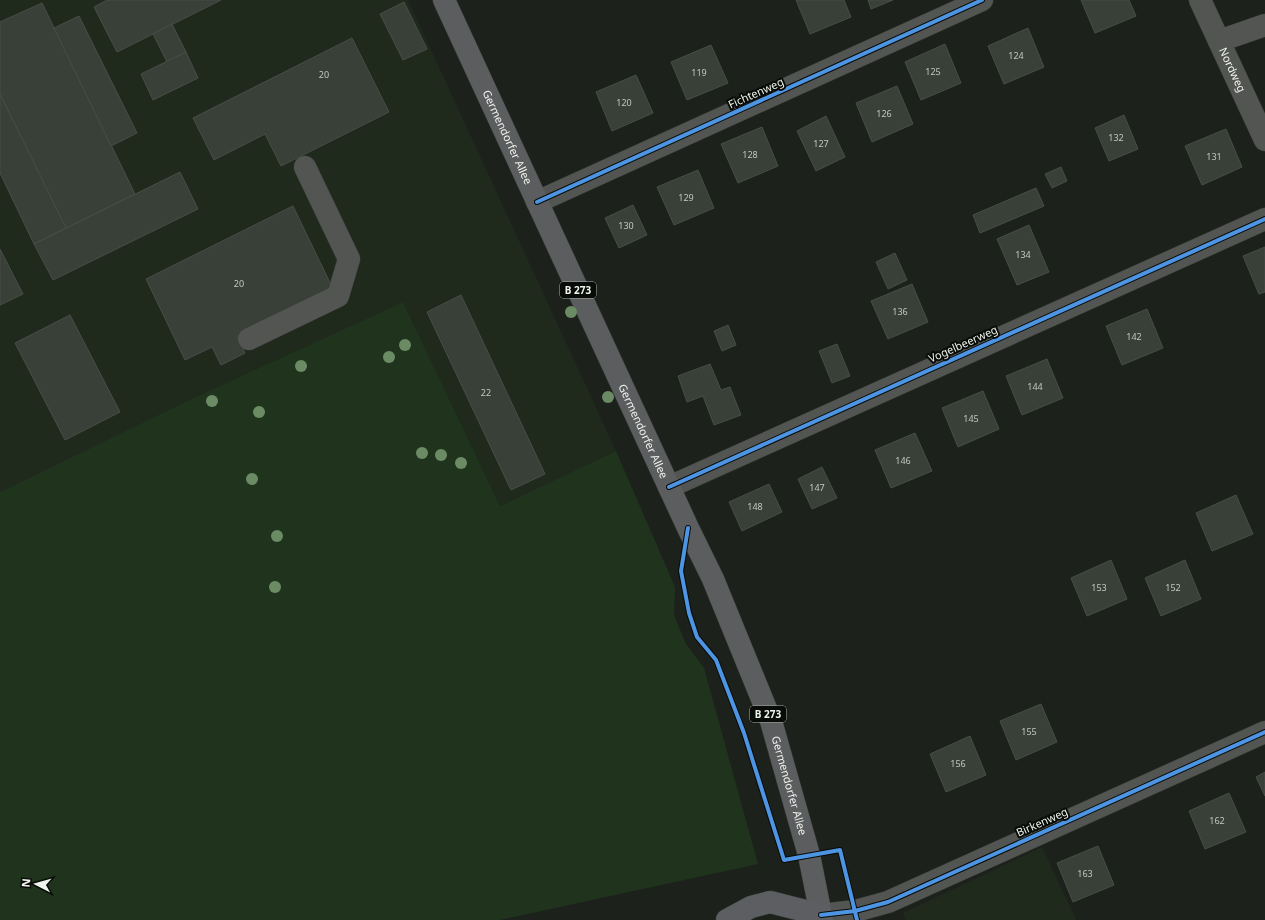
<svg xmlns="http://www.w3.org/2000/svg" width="1265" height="920" font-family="'Noto Sans',sans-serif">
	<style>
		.built { fill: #1f2a1d }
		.green { fill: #20341d }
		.building { fill: #384037; stroke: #494d49 }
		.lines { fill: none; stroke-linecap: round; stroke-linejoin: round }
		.minor-casing { stroke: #393c38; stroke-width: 23 }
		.major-casing { stroke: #393c38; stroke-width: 23 }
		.highway-casing { stroke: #393c38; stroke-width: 23 }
		.minor { stroke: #525551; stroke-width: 22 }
		.major { stroke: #5c5d5f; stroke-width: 22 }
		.highway { stroke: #5d5e62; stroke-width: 22 }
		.cycleway-casing { stroke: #080b07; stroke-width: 6 }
		.cycleway { stroke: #4d94e3; stroke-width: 4 }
		.tree { fill: #6b8b65 }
		.labels { text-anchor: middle; stroke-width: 4; stroke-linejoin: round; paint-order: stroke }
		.number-label { font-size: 9px; fill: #c1c7c0 }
		.shield { fill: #080b07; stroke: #aaaea8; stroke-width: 1 }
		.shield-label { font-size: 10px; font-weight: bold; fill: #eff4ed }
		.street-label { font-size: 11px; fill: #eff4ed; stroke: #080b07 }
	</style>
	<rect width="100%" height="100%" fill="#1c211c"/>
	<g class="built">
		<path d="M 0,0 L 408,0 L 616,451 L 500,506 L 403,302 L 191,399 L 0,492 Z"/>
		<path d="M 1042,847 L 1076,920 L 906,920 L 903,913 Z"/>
	</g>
	<path class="green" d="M 403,302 L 500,506 L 616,451 L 675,587 L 674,615 L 686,644 L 704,668 L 758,864 L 500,920 L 0,920 L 0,492 L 191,399 Z"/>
	<g class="building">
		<path d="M 107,0 L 221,0 L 117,52 L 94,7 Z"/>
		<path d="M 796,0 L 844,0 L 851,17 L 810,34 Z"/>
		<path d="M 868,0 L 893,0 L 871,9 Z"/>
		<path d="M 1081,0 L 1129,0 L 1136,16 L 1095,33 Z"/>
		<path d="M 404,2 L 427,49 L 403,60 L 380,14 Z"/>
		<path d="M 42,3 L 135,194 L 66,228 L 0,94 L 0,22 Z"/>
		<path d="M 79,16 L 137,133 L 111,146 L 54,28 Z"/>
		<path d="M 172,24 L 186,52 L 167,62 L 153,34 Z"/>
		<path d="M 1028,28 L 1044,67 L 1004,84 L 988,46 Z"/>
		<path d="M 352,38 L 389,112 L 281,166 L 265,134 L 214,160 L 193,118 Z"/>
		<path d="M 945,44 L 961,83 L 921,100 L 905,62 Z"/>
		<path d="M 711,45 L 728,83 L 687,100 L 671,62 Z"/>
		<path d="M 186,52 L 198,78 L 153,100 L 141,74 Z"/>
		<path d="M 636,75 L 653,113 L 612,131 L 596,92 Z"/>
		<path d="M 897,86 L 913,124 L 872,142 L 856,103 Z"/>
		<path d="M 0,94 L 66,228 L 34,244 L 0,173 Z"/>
		<path d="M 1124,115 L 1138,149 L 1109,161 L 1095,128 Z"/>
		<path d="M 826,116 L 845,157 L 816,171 L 797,131 Z"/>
		<path d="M 762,127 L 778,166 L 738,183 L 721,144 Z"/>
		<path d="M 1226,129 L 1242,167 L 1202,185 L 1185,146 Z"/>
		<path d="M 1061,167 L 1067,181 L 1052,188 L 1045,174 Z"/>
		<path d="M 698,170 L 714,208 L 674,225 L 657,187 Z"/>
		<path d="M 180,172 L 198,209 L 53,280 L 34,244 Z"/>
		<path d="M 1036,188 L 1044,206 L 980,233 L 973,215 Z"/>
		<path d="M 633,205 L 647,235 L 619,248 L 605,218 Z"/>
		<path d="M 293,206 L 333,289 L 237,336 L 245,353 L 221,365 L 212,347 L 185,360 L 146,279 Z"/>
		<path d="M 1029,225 L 1049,272 L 1017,285 L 997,239 Z"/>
		<path d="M 1265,247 L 1265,292 L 1259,294 L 1243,256 Z"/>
		<path d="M 0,249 L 23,294 L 0,305 Z"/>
		<path d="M 895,253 L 907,280 L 888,289 L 876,262 Z"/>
		<path d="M 912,284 L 928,322 L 888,339 L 871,301 Z"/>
		<path d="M 461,295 L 545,474 L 511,490 L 427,312 Z"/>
		<path d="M 1147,309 L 1163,348 L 1122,365 L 1106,326 Z"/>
		<path d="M 70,315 L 120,412 L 65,440 L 15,343 Z"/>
		<path d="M 728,325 L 736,345 L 722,351 L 714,331 Z"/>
		<path d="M 837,344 L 850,376 L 832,383 L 819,351 Z"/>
		<path d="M 1047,359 L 1063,398 L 1022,415 L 1006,376 Z"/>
		<path d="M 710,364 L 721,390 L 730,387 L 741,415 L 714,425 L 703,396 L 687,402 L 678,376 Z"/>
		<path d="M 983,391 L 999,429 L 958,447 L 942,408 Z"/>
		<path d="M 915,433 L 932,471 L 891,488 L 875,450 Z"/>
		<path d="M 822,467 L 837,498 L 812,509 L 798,479 Z"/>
		<path d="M 769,484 L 782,512 L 742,531 L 729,502 Z"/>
		<path d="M 1236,495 L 1253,534 L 1212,551 L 1196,513 Z"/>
		<path d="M 1111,560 L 1127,599 L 1087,616 L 1071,578 Z"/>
		<path d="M 1185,560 L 1201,599 L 1161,616 L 1145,578 Z"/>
		<path d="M 1041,704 L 1057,742 L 1016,760 L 1000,721 Z"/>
		<path d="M 970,736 L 986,775 L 946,792 L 930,754 Z"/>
		<path d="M 1265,772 L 1265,796 L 1256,777 Z"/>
		<path d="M 1229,793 L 1246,832 L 1205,849 L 1189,811 Z"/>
		<path d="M 1098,846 L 1114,885 L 1073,902 L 1057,863 Z"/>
	</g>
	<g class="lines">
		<g class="minor-casing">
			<g id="minor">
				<path id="s1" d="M 1200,0 L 1265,140"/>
				<path d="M 1219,41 L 1265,25"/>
				<path d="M 537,202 L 982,0"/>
				<path d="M 249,339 L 338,296 L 349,259 L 305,167"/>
				<path d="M 669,487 L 1265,219"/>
				<path d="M 821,915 L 855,911 L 888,902 L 1265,732"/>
			</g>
		</g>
		<g class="major-casing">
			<g id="major">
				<path id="s2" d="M 444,0 L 688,528 L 713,579 L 771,721 L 809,855 L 822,920"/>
			</g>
		</g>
		<g class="highway-casing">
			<path id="highway" d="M 727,920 L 751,907 L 770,902 L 821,915"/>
		</g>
		<use href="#minor" class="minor"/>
		<use href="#major" class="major"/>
		<use href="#highway" class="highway"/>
		<g class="cycleway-casing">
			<g id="cycleway">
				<path d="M 537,202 L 982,0"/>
				<path d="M 669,487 L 1265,219"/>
				<path d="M 688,528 L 681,571 L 689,613 L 697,637 L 716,660 L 744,733 L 784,860 L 840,850 L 857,920"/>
				<path d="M 821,915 L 855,911 L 888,902 L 1265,732"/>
			</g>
		</g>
		<use href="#cycleway" class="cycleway"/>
	</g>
	<g class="tree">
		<circle cx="571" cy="312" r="6"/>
		<circle cx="405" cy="345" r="6"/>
		<circle cx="389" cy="357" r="6"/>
		<circle cx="301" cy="366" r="6"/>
		<circle cx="608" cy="397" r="6"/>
		<circle cx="212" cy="401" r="6"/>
		<circle cx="259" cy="412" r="6"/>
		<circle cx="422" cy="453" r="6"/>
		<circle cx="441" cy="455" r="6"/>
		<circle cx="461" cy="463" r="6"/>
		<circle cx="252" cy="479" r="6"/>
		<circle cx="277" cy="536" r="6"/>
		<circle cx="275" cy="587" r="6"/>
	</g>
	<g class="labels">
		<g class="number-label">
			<text x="1016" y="59">124</text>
			<text x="933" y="75">125</text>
			<text x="699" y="76">119</text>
			<text x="324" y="78">20</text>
			<text x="624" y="106">120</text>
			<text x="884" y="117">126</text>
			<text x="1116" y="141">132</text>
			<text x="821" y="147">127</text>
			<text x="750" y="158">128</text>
			<text x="1214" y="160">131</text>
			<text x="686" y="201">129</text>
			<text x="626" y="229">130</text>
			<text x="1023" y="258">134</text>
			<text x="239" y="287">20</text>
			<text x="900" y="315">136</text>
			<text x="1134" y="340">142</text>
			<text x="1035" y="390">144</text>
			<text x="486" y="396">22</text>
			<text x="971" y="422">145</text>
			<text x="903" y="464">146</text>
			<text x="817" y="491">147</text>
			<text x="755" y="510">148</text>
			<text x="1099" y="591">153</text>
			<text x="1173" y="591">152</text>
			<text x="1029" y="735">155</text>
			<text x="958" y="767">156</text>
			<text x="1217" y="824">162</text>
			<text x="1085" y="877">163</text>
		</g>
		<g class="shield">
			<rect x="560" y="282" width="36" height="16" rx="3"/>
			<rect x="750" y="706" width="36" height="16" rx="3"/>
		</g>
		<g class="shield-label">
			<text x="578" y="294">B 273</text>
			<text x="768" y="718">B 273</text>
		</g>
		<g class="street-label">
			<text dy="4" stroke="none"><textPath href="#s1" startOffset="77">Nordweg</textPath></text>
			<text transform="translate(756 93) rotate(-24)" y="4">Fichtenweg</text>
			<text dy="4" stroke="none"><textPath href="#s2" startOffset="151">Germendorfer Allee</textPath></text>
			<text transform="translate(963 344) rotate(-24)" y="4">Vogelbeerweg</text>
			<text dy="4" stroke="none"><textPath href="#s2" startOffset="475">Germendorfer Allee</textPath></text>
			<text dy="4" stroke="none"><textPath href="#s2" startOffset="859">Germendorfer Allee</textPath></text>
			<text transform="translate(1042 822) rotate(-24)" y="4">Birkenweg</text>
		</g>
	</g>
	<g transform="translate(36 884) rotate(276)" stroke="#080b07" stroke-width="3" paint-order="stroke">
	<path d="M0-3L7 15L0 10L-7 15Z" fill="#eff4ed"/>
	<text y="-6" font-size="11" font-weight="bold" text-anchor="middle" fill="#eff4ed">N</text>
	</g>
</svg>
